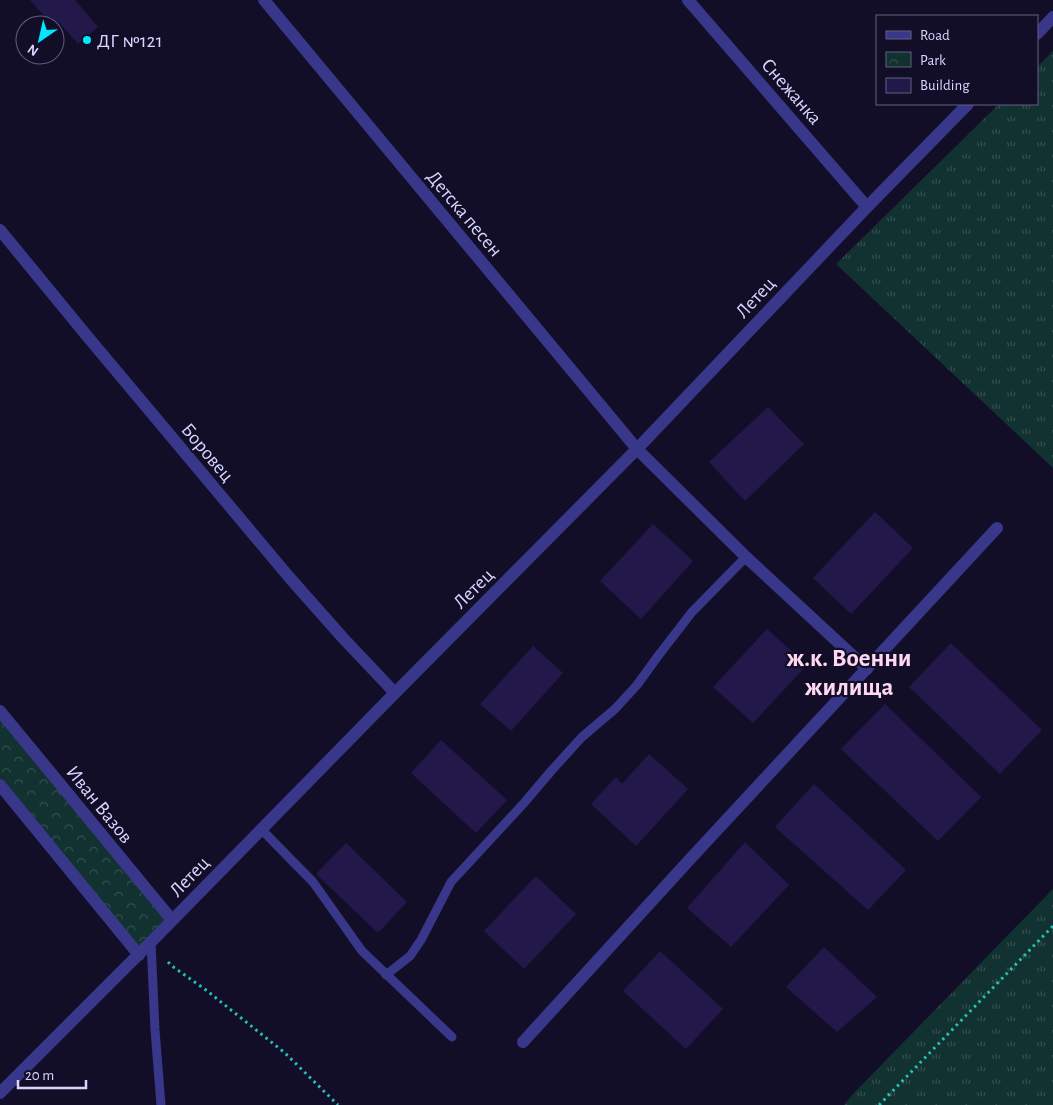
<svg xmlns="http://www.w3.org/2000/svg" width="1053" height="1105" font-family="'Alegreya Sans',sans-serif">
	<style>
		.grass { fill: url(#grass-tufts) }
		.park { fill: url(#park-crowns) }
		.building { fill: #22194a }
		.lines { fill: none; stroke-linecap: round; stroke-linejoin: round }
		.path { stroke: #28bfb5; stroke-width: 3; stroke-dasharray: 2.5 4; stroke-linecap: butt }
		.service { stroke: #393789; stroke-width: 9 }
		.minor { stroke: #393789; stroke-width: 12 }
		.poi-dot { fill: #01e7ff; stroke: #120e28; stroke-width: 2 }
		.labels { text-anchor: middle; stroke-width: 4.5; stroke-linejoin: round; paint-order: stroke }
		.poi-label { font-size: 20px; fill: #d9d5ff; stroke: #120e28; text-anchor: start }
		.street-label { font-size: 20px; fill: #d9d5ff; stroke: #120e28 }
		.district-label { font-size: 25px; font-weight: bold; fill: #ffd7f1; stroke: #120e28 }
	</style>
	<defs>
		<pattern id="grass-tufts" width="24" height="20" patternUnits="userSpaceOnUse" patternTransform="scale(1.25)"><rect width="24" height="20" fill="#113230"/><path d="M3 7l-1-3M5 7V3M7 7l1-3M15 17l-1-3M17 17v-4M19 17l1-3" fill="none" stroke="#334f4f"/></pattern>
		<pattern id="park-crowns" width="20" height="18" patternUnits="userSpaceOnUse" patternTransform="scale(1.25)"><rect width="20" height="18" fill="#113230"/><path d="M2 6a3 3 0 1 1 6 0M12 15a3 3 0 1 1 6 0" fill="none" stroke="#334f4f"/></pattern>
	</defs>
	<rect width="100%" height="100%" fill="#120e28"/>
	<g class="grass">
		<path d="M 1053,51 L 1053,468 L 836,264 L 999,104 L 1037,104 L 1037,67 Z"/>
		<path d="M 1053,889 L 1053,1105 L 844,1105 L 852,1095 Z"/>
	</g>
	<path class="park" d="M 0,711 L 172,920 L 139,955 L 0,785 Z"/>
	<g class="building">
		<path d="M 30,0 L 75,0 L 98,27 L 78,44 L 58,21 L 52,25 Z"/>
		<path d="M 768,407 L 804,444 L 745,501 L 709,462 Z"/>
		<path d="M 875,512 L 913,548 L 851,614 L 813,578 Z"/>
		<path d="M 653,524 L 693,561 L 641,619 L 600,581 Z"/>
		<path d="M 767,629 L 807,665 L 753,723 L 713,687 Z"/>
		<path d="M 951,643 L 1042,730 L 1000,774 L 909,687 Z"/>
		<path d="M 533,646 L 563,673 L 511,731 L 480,704 Z"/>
		<path d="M 885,704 L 981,797 L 938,841 L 841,749 Z"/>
		<path d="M 441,740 L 507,800 L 476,833 L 411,773 Z"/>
		<path d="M 649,754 L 688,789 L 636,846 L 591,804 L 616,777 L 622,784 Z"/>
		<path d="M 814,784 L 906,870 L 868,910 L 775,827 Z"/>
		<path d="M 745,842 L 789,885 L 731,947 L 687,908 Z"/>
		<path d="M 346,843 L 407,902 L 378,933 L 316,874 Z"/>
		<path d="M 536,876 L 576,914 L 524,969 L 484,931 Z"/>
		<path d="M 824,947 L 877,997 L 837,1032 L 786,987 Z"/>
		<path d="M 660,951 L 723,1009 L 686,1049 L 623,991 Z"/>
	</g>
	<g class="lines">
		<g class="path">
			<path d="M 168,962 L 172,966 L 206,990 L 285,1053 L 338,1105"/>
			<path d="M 879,1105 L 1053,926"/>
		</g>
		<g class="service">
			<path d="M 261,829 L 313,882 L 362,951 L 452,1037"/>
			<path d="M 151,942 L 155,1030 L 161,1105"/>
			<path d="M 386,975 L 410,956 L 421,940 L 451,882 L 524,803 L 552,770 L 582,737 L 615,709 L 637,685 L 658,656 L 692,612 L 746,557"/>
		</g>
		<g class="minor">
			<path d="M 264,0 L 637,449 L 746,557 L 867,669"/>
			<path d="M 688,0 L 867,207"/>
			<path d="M 1037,34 L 1053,17"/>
			<path d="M 0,230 L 87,336 L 289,577 L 343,638 L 395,693"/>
			<path d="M 0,711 L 172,920"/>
			<path d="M 0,785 L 139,955"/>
			<path d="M 523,1042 L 692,857 L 997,528"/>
			<path d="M 0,1093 L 151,942 L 395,693 L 637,449 L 867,207 L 968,104"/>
		</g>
	</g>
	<circle class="poi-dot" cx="87" cy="40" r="5"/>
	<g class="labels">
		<g class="poi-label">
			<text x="97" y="47">ДГ №121</text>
		</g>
		<g class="street-label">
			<text transform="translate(792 91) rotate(49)" y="7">Снежанка</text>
			<text transform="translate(465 213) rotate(50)" y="7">Детска песен</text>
			<text transform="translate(755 297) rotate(-47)" y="7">Летец</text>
			<text transform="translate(208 452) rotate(50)" y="7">Боровец</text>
			<text transform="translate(473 588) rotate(-45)" y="7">Летец</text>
			<text transform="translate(100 804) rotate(51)" y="7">Иван Вазов</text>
			<text transform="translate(189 876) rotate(-46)" y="7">Летец</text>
		</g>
		<g class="district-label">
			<text x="849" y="666">ж.к. Военни<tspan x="849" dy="29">жилища</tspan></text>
		</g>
	</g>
	<rect x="876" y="15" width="162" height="90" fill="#120e28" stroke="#625e7e"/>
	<rect x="886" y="31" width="25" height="8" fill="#393789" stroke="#625e7e"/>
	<text x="920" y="40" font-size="15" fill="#d9d5ff">Road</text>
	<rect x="886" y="52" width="25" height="15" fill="url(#park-crowns)" stroke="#625e7e"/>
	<text x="920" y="65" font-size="15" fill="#d9d5ff">Park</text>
	<rect x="886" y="78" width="25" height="15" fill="#22194a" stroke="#625e7e"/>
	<text x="920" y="90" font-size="15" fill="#d9d5ff">Building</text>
	<g transform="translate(40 40) rotate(214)"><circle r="24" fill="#120e28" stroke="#625e7e"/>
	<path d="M0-4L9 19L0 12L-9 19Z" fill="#01e7ff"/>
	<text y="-8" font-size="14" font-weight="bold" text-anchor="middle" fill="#d9d5ff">N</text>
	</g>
	<path d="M18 1080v8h68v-8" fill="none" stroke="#d9d5ff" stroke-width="2.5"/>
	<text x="25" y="1080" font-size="15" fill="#d9d5ff" stroke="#120e28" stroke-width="4" paint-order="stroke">20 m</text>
</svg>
